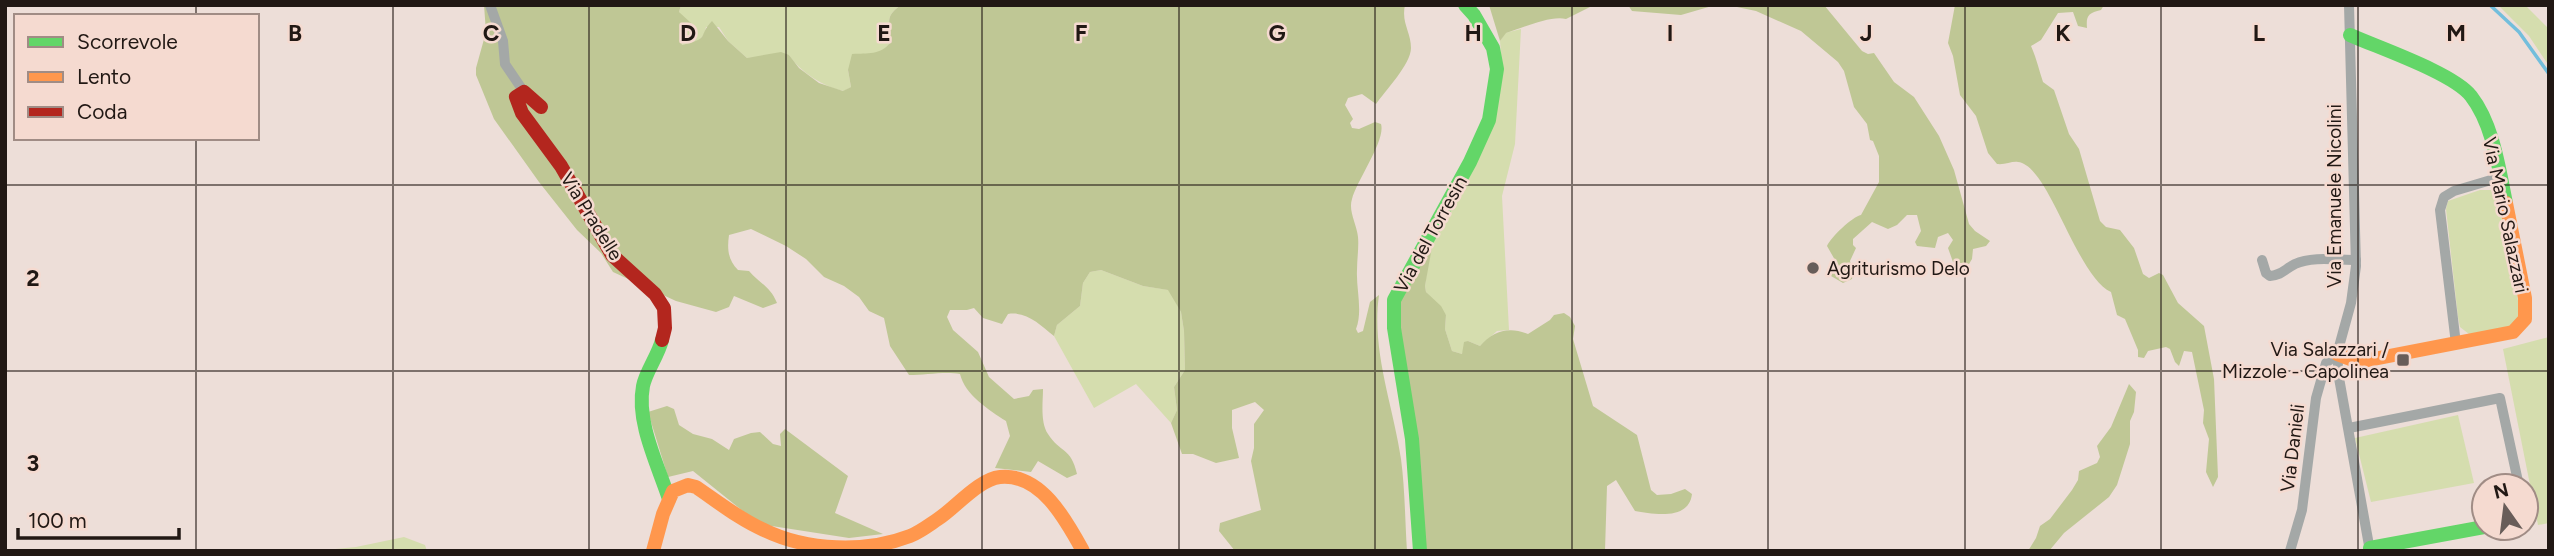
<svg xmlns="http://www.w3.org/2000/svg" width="2554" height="556" font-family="Figtree,sans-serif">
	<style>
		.green { fill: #d5ddae }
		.forest { fill: #bfc795 }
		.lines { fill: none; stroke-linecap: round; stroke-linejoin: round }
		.stream { stroke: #73bedc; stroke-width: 3.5 }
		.street { stroke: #a4a8a7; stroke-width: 10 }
		.fast { stroke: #63d668; stroke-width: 14 }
		.slow { stroke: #ff974d; stroke-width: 14 }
		.jam { stroke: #b3261e; stroke-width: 14 }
		.grid { fill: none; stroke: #211814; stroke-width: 2; stroke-opacity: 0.55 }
		.poi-dot { fill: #685d59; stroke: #f5dad0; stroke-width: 2.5 }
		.labels { text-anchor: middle; stroke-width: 5; stroke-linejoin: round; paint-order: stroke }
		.street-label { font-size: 19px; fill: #211814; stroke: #f5dad0 }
		.poi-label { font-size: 19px; fill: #211814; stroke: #f5dad0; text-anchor: start }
		.grid-label { font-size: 23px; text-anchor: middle; font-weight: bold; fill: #211814; stroke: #f5dad0; stroke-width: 5; stroke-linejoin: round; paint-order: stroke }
	</style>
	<rect width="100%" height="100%" fill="#edded8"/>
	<g class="green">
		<path d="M 681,5 L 901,5 C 882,18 892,24 890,43 L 885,49 L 848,70 L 851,87 L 844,91 C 825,88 799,71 789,55 L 747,58 L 728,41 L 719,27 L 706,27 C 704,41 695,42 682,45 L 680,37 L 686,31 L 679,12 Z"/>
		<path d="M 2498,5 L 2525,5 L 2549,29 L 2549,66 L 2529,36 Z"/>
		<path d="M 1521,29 L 1515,144 L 1502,196 L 1509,330 L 1497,331 L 1480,346 L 1468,341 L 1462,354 L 1452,351 L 1445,329 L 1446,315 L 1426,292 L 1425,286 L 1429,256 L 1436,225 L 1476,141 L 1501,53 L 1500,41 L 1505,33 Z"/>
		<path d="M 2480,190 L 2493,190 L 2499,198 L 2520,311 C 2517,333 2488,331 2469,334 L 2460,327 L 2458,317 L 2446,209 L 2448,201 Z"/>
		<path d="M 1101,270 L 1143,286 L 1169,290 L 1181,312 L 1184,331 L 1185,370 L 1174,387 L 1177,410 L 1171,423 L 1136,384 L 1094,408 L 1054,336 L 1057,325 L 1080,306 L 1083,283 L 1090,272 Z"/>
		<path d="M 2549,337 L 2549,523 L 2538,525 L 2503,349 Z"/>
		<path d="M 2458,415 L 2474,483 L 2371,502 L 2355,438 Z"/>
		<path d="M 404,537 L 425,545 L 427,551 L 315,551 L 356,547 Z"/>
	</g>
	<g class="forest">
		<path d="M 484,5 L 681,5 L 679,12 L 691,23 L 680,37 L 682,45 C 711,38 697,37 712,21 L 728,41 L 747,58 L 781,52 L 789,55 L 799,68 L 819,83 L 843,91 L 851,87 L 848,70 L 852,54 C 868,53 880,55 890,43 C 892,24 882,18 901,5 L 1405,5 C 1401,23 1411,32 1411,48 C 1411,64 1385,91 1376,104 L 1362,94 L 1348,98 L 1345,105 L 1353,119 L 1350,123 L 1352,128 L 1359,129 L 1375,122 L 1381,124 C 1386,140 1357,180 1352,199 C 1348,211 1357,225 1358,237 C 1359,247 1357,259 1357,270 C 1356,289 1363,311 1356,329 L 1358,333 L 1363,331 L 1370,302 L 1379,295 C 1371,350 1393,405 1401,459 C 1405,489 1405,521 1407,551 L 1235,551 L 1219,531 L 1220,523 L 1261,510 L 1251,461 L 1254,448 L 1254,424 L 1264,410 L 1255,402 L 1232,410 L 1232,428 L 1239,458 L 1216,463 L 1193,454 L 1182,454 L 1171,423 L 1177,410 L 1174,387 L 1185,370 L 1184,331 L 1181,312 L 1168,290 L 1143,286 L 1101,270 L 1090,272 L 1083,283 L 1080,306 L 1057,325 L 1054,336 C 1040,325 1027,311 1008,314 L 1002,324 L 983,318 L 974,308 L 967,310 L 950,310 L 947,317 L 953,330 L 978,352 L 989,377 L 1014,399 L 1029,396 L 1033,390 L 1043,389 C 1043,402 1040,422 1048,434 C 1060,453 1071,447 1077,474 L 1067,478 L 1038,461 L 1031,472 L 995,468 L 1010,436 L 1006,421 C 989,410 965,395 960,374 C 946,371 925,375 909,375 L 890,346 L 884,318 L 869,311 L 859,297 L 844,286 L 824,277 L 806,259 L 786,246 L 751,229 L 729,235 C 727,249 728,260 738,270 L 749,271 C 760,284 770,286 777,303 L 763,308 L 734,296 L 729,307 L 716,312 L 676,301 L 613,272 L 601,253 L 577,230 L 539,182 L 494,119 L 476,75 L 476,68 L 486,32 Z"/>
		<path d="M 1489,5 L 1594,5 L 1566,19 C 1551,15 1522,28 1506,33 L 1500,41 Z"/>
		<path d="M 1628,5 L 1824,5 L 1862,51 L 1868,54 L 1874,53 L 1894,82 L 1914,97 L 1939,136 L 1954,170 L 1969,224 L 1975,231 L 1990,241 L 1986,246 L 1973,249 L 1972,259 L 1969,264 L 1953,262 L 1948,248 L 1953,240 L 1948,233 L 1938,237 L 1935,248 L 1917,246 L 1915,242 L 1921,231 L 1917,215 L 1907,215 L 1897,225 L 1888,229 L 1872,222 L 1853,239 L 1853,245 L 1856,248 L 1850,261 L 1853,273 L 1852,279 L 1843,283 L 1831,276 L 1835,260 L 1827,246 C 1831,237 1852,217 1861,215 L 1879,182 L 1879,156 L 1873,141 L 1870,140 L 1867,124 L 1854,107 L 1844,71 L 1838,62 L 1801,31 L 1756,11 L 1737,7 L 1712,6 L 1681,15 L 1632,11 Z"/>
		<path d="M 1955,5 L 2104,5 L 2101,10 C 2088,13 2086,16 2087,28 L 2078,26 L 2073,12 L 2058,13 L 2041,40 L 2031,46 C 2036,57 2039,70 2043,82 L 2054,90 L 2069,134 L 2079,149 L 2100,221 L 2106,227 L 2120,230 L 2134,248 L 2143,274 L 2149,278 L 2159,273 L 2163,275 L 2178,303 L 2204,326 L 2214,379 L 2218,477 L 2213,487 L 2206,472 L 2209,439 L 2203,423 L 2204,410 L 2192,352 L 2184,351 L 2179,366 L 2175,362 L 2170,349 L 2166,347 L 2148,351 L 2144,358 L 2138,357 L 2138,350 L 2125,319 L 2117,315 L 2111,292 C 2076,276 2049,165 2018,162 C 2012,161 2005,165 1997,164 L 1988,153 L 1976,116 L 1960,95 L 1953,56 L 1948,43 Z"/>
		<path d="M 1436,225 L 1425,286 L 1426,292 L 1441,306 L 1446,315 L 1445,329 L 1452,351 L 1462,354 L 1464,342 L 1468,341 L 1480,346 C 1493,331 1509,326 1528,334 L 1550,320 L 1554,315 L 1564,313 L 1570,317 L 1575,326 L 1573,339 L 1593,406 L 1637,435 L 1651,490 L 1657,495 L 1671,494 L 1685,489 L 1692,494 C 1689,521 1653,514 1635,511 L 1616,480 L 1607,486 L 1605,551 L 1425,551 L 1394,310 Z"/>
		<path d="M 2129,384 L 2136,392 L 2134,412 L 2130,421 L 2130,444 L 2117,485 L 2109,497 L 2064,533 L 2049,551 L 2028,551 L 2036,538 L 2040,526 L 2050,519 L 2072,490 L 2078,480 L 2079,471 L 2097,463 L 2100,457 L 2097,446 L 2111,427 Z"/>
		<path d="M 667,406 L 674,409 L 679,425 L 693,434 L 712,439 L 729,450 L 734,439 L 751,433 L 760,432 L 773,444 L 781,446 L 780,434 L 785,429 L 848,476 L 835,513 L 883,534 L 849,538 L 759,524 L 693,471 L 668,477 L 648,412 Z"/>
	</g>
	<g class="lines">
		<path class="stream" d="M 2490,5 L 2519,32 L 2549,74"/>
		<g class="street">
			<path d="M 490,5 L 503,41 L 505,64 L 524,92"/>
			<path d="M 2349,5 L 2356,266 L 2351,303 L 2337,354 L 2339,378 L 2370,551"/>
			<path d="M 2262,260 L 2266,273 L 2270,276 C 2282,275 2285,269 2295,264 C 2312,256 2337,260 2356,260"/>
			<path d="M 2456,344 L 2440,210 L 2444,197 L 2454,191 L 2501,177"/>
			<path d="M 2349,428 L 2500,398 L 2519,486"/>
			<path d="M 2290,551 L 2302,510 L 2316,398 L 2326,363 L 2337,354"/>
		</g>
		<g class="fast">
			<path d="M 2350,35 C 2379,48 2453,73 2471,96 C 2493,124 2499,169 2506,203"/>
			<path d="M 662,340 C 658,356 646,371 643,386 C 636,422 658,465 669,499"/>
			<path d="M 2370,548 L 2484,527"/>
			<path d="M 1420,551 L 1412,439 L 1394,328 L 1394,300 L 1470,162 L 1489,120 L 1497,69 L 1493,48 L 1474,15 L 1465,5"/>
		</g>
		<g class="slow">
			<path d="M 2337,354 L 2358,362 L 2513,332 L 2525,319 L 2525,298 L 2506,203"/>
			<path d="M 653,551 L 663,514 L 673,491 L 688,485 L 696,487 C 718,502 739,519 764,530 C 807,551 866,553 910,536 C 920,532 929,525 938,519 C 955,508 979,479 1000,477 C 1041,473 1066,520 1083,551"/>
		</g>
		<path class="jam" d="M 541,107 L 524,92 L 516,97 L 522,113 L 561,166 L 612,255 L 655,294 L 664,308 L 665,328 L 662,340"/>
	</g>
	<path class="grid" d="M 196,5 L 196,16M 393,5 L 393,551M 589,5 L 589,551M 786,5 L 786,551M 982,5 L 982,551M 1179,5 L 1179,551M 1375,5 L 1375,551M 1572,5 L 1572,551M 1768,5 L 1768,551M 1965,5 L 1965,551M 2161,5 L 2161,551M 2358,5 L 2358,551M 196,138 L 196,551M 5,185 L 2549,185M 5,371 L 2549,371"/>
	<g class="poi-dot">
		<circle cx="1813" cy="268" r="7"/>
		<rect x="2396" y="353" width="14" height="14" rx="3.5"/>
	</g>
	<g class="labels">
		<g class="street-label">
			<text transform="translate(2334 196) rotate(-90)" y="7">Via Emanuele Nicolini</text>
			<text transform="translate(2506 215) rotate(78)" y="7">Via Mario Salazzari</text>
			<text transform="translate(592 216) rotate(58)" y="7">Via Pradelle</text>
			<text transform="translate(1430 234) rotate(-61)" y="7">Via del Torresin</text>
			<text transform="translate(2292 448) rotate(-83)" y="7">Via Danieli</text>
		</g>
		<g class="poi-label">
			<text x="1827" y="275">Agriturismo Delo</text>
			<text x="2389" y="356" text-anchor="end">Via Salazzari /<tspan x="2389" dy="22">Mizzole - Capolinea</tspan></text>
		</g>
	</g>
	<g class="grid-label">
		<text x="295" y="41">B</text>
		<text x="491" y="41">C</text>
		<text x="688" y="41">D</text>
		<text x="884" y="41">E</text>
		<text x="1081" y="41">F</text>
		<text x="1277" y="41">G</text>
		<text x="1473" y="41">H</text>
		<text x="1670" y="41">I</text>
		<text x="1866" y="41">J</text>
		<text x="2063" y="41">K</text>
		<text x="2259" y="41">L</text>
		<text x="2456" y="41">M</text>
		<text x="33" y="286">2</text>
		<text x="33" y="471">3</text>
	</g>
	<rect width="2554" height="556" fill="none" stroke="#211814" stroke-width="14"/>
	<rect x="14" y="14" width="245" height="126" fill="#f5dad0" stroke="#a08c85" stroke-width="2"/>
	<rect x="28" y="37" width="35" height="10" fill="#63d668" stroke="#a08c85" stroke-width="2"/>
	<text x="77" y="49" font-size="21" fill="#211814">Scorrevole</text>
	<rect x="28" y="72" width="35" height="10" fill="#ff974d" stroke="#a08c85" stroke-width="2"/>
	<text x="77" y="84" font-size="21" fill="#211814">Lento</text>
	<rect x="28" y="107" width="35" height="10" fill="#b3261e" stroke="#a08c85" stroke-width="2"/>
	<text x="77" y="119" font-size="21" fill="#211814">Coda</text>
	<g transform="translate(2505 507) rotate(346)"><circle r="33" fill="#f5dad0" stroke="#a08c85" stroke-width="2"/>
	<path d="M0-5L12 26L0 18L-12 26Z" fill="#685d59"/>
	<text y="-10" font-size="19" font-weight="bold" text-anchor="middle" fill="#211814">N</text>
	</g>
	<path d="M18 528v10h161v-10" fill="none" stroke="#211814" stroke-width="3.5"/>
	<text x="28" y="528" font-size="21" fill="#211814" stroke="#f5dad0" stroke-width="5" paint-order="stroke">100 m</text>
</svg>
